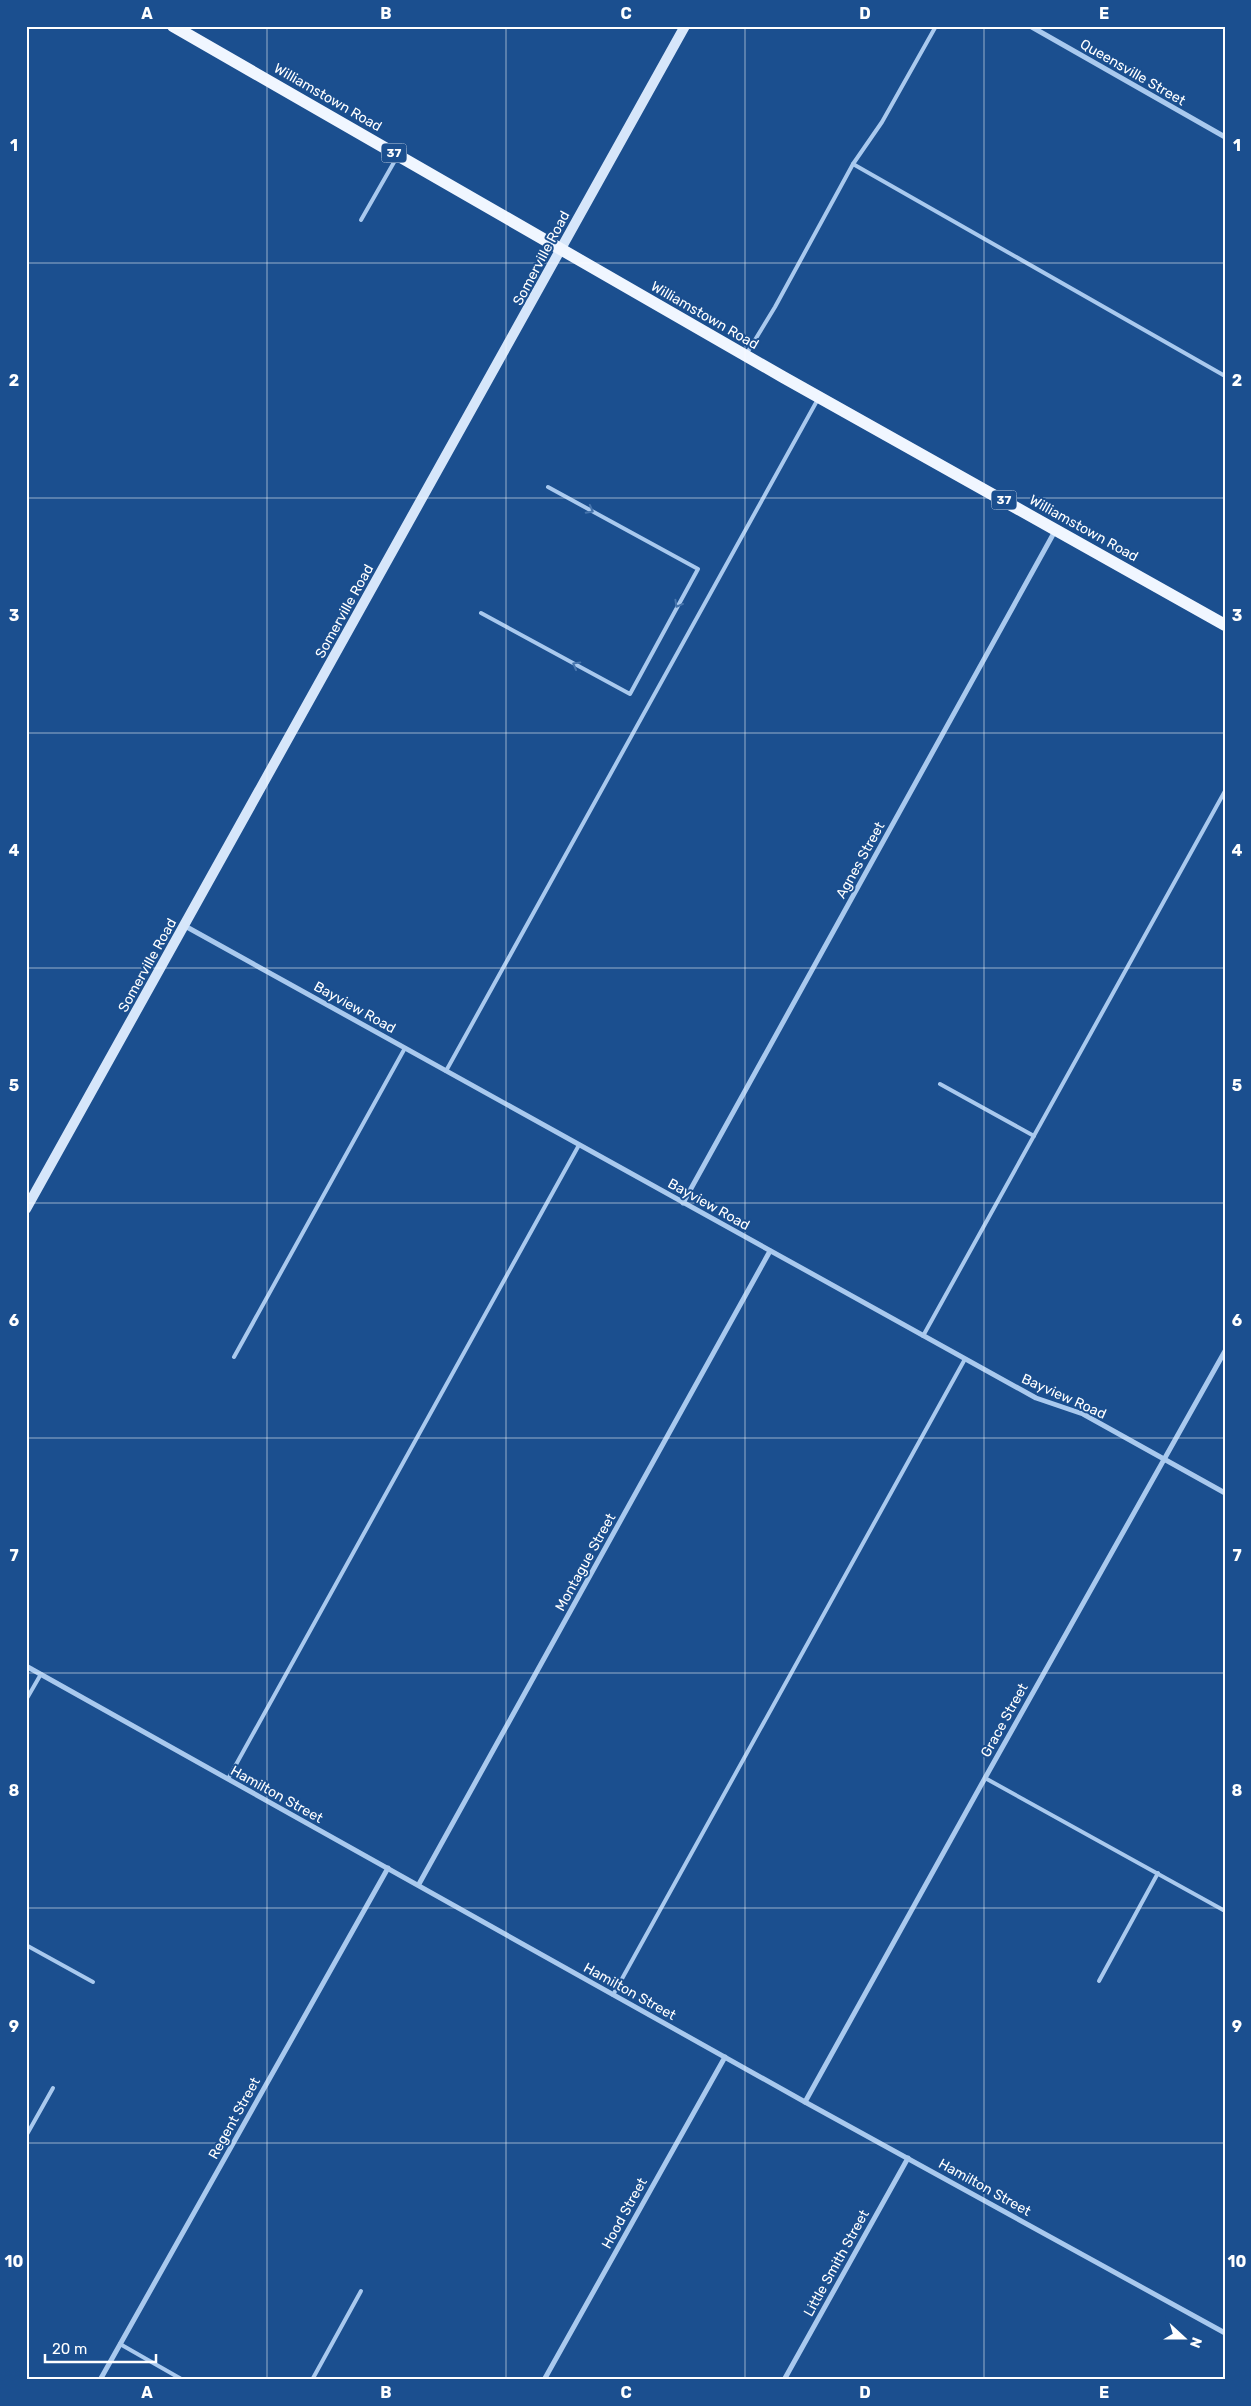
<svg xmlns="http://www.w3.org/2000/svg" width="1251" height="2406" font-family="Rubik,sans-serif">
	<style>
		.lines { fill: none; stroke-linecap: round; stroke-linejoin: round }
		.lane { stroke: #a9c9ee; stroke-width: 4 }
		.street { stroke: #a9c9ee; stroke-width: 5 }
		.secondary { stroke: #d6e6fa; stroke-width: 10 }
		.primary { stroke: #f0f6ff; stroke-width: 12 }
		.oneway { stroke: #4674ac }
		.grid { fill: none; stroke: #fff; stroke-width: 1; stroke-opacity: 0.55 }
		.labels { text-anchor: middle; stroke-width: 4; stroke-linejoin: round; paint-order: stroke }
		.shield { fill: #1b4f8f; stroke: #bbcadd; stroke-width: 1 }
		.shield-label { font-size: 12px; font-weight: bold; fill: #fff }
		.street-label { font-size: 14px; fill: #fff; stroke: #1b4f8f }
		.neatline { fill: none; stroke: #fff; stroke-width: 2 }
		.grid-label { font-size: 16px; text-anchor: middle; font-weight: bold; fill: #fff }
	</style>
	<rect width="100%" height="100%" fill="#1b4f8f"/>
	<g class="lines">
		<g class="lane">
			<path d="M 853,164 L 1225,376"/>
			<path d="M 361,220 L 397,157"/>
			<path d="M 747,353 L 775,307 L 853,164 L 882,122 L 936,26"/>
			<path d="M 481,613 L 630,694 L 698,569 L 548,487"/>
			<path d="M 446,1071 L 818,399"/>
			<path d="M 940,1084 L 1034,1136"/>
			<path d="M 923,1336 L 1225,791"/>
			<path d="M 234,1357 L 405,1048"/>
			<path d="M 26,1700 L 41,1674"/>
			<path d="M 985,1778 L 1225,1911"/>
			<path d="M 228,1779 L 579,1145"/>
			<path d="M 26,1945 L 93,1982"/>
			<path d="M 1099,1981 L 1158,1873"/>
			<path d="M 613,1995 L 965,1359"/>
			<path d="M 26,2136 L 53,2088"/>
			<path d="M 120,2344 L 183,2380"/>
			<path d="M 312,2380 L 361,2291"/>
		</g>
		<g class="street">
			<path d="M 1030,26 L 1225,137"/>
			<path d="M 185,926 L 1036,1398 L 1083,1414 L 1225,1493"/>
			<path d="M 683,1203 L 1055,531"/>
			<path d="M 26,1666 L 805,2102 L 1225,2333"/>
			<path d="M 419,1884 L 770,1251"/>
			<path d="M 805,2102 L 985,1778 L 1225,1351"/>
			<path d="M 100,2380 L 388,1868"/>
			<path d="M 544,2380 L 725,2057"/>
			<path d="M 784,2380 L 908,2158"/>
		</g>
		<path class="secondary" d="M 26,1209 L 685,26"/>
		<path class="primary" d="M 173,26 L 783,377 L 1225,625"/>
	</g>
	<defs><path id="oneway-chevron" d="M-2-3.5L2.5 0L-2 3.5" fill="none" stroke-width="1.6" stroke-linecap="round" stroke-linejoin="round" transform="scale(1.25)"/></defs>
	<g class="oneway">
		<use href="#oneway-chevron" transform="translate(590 510) rotate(28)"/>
		<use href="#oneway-chevron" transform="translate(678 604) rotate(119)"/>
		<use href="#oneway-chevron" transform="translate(576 665) rotate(-151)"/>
	</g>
	<path class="grid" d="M 267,26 L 267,2380M 506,26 L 506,2380M 745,26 L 745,2380M 984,26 L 984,2380M 26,263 L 1225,263M 26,498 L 1225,498M 26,733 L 1225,733M 26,968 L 1225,968M 26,1203 L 1225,1203M 26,1438 L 1225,1438M 26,1673 L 1225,1673M 26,1908 L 1225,1908M 26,2143 L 1225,2143"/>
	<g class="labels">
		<g class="shield">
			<rect x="381.5" y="143.5" width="25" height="19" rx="4"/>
			<rect x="991.5" y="490.5" width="25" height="19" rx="4"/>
		</g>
		<g class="shield-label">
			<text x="394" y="157">37</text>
			<text x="1004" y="504">37</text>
		</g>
		<g class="street-label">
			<text transform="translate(1133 72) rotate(30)" y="5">Queensville Street</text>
			<text transform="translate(328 97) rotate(30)" y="5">Williamstown Road</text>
			<text transform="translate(541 258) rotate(-62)" y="5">Somerville Road</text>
			<text transform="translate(705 315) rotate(30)" y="5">Williamstown Road</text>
			<text transform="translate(1084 528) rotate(29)" y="5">Williamstown Road</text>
			<text transform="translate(344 611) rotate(-61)" y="5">Somerville Road</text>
			<text transform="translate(860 860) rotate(-61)" y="5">Agnes Street</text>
			<text transform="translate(147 965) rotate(-61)" y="5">Somerville Road</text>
			<text transform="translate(355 1007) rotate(29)" y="5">Bayview Road</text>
			<text transform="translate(709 1204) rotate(29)" y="5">Bayview Road</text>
			<text transform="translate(1064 1396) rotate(24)" y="5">Bayview Road</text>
			<text transform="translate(585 1562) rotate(-61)" y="5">Montague Street</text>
			<text transform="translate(1004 1720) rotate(-61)" y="5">Grace Street</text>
			<text transform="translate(277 1794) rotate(29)" y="5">Hamilton Street</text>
			<text transform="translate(630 1991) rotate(29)" y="5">Hamilton Street</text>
			<text transform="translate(234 2118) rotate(-61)" y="5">Regent Street</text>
			<text transform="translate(985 2187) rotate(29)" y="5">Hamilton Street</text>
			<text transform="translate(624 2213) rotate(-61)" y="5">Hood Street</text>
			<text transform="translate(836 2263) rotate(-61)" y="5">Little Smith Street</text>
		</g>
	</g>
	<rect width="1251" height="2406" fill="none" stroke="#1b4f8f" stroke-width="55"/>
	<g transform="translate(1184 2338) rotate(111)" stroke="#1b4f8f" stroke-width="4" paint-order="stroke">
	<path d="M0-4L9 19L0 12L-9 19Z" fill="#ffffff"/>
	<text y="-8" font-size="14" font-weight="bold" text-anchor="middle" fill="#ffffff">N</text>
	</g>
	<path d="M45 2354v8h111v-8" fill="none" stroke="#ffffff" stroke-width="2.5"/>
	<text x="52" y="2354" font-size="15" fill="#ffffff" stroke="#1b4f8f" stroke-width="4" paint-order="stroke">20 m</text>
	<rect x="28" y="28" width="1196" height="2350" class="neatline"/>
	<g class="grid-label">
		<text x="147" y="19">A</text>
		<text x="386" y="19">B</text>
		<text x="626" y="19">C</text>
		<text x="865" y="19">D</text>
		<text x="1104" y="19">E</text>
		<text x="14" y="151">1</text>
		<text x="1237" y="151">1</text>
		<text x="14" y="386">2</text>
		<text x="1237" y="386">2</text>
		<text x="14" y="621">3</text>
		<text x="1237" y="621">3</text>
		<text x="14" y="856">4</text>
		<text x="1237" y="856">4</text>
		<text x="14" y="1091">5</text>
		<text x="1237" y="1091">5</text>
		<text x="14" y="1326">6</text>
		<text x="1237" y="1326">6</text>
		<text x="14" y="1561">7</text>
		<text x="1237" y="1561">7</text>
		<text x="14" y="1796">8</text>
		<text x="1237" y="1796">8</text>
		<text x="14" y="2032">9</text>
		<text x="1237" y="2032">9</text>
		<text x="14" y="2267">10</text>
		<text x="1237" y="2267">10</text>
		<text x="147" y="2398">A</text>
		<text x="386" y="2398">B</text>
		<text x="626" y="2398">C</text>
		<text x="865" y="2398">D</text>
		<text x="1104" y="2398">E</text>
	</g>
</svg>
